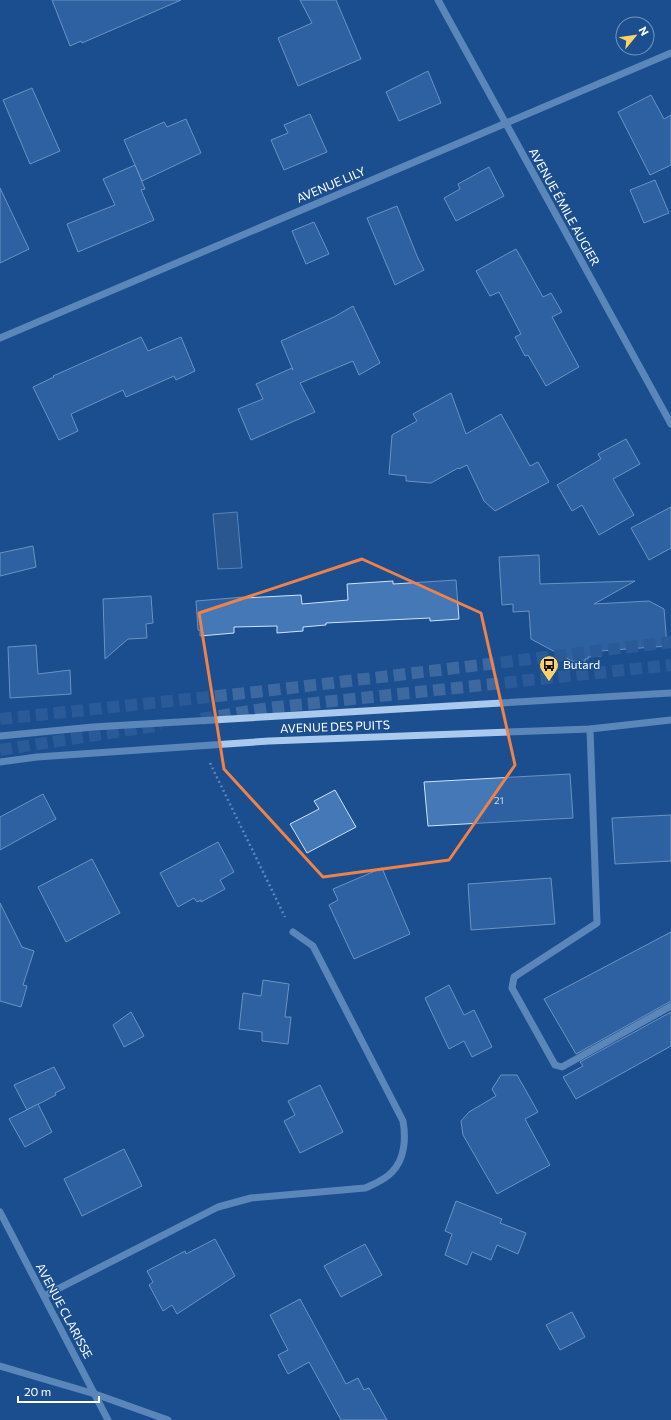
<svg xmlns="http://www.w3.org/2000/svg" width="671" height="1420" font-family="Commissioner,sans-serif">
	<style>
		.water { fill: #3c6290; stroke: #9cc4f0 }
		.building { fill: #4478b7; stroke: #cfe3fa }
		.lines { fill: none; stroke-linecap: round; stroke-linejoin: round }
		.highway-tunnel { stroke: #3d69a0; stroke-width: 12; stroke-dasharray: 12 6; stroke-linecap: butt }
		.path { stroke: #a9c9ee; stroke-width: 2.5; stroke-dasharray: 2 3; stroke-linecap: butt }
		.minor { stroke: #a9c9ee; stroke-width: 7 }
		.marked { fill: none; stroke: #ee8249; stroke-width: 3; stroke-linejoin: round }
		.labels { text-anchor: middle; stroke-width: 3; stroke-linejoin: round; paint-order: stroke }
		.number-label { font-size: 10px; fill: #d0dded }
		.street-label { font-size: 12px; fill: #fff; stroke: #1b4f8f }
		.poi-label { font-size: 12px; fill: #fff; stroke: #1b4f8f; text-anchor: start }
	</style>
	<rect width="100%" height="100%" fill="#1b4f8f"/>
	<path class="water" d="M 237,512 L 242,568 L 218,569 L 213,514 Z"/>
	<g class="building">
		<path d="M 52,0 L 181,0 L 82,43 L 81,41 L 70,46 Z"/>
		<path d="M 300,0 L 336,0 L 361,59 L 298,86 L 278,38 L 312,23 Z"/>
		<path d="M 428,71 L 441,103 L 399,121 L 386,92 Z"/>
		<path d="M 32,88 L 60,151 L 30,164 L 3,100 Z"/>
		<path d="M 651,95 L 664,119 L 671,115 L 671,165 L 650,175 L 618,112 Z"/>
		<path d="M 310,114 L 327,152 L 284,170 L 271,140 L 288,133 L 284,125 Z"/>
		<path d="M 186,119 L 201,153 L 142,181 L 124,140 L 164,122 L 167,127 Z"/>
		<path d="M 135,165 L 145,189 L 141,190 L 154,220 L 78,252 L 67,224 L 115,205 L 103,179 Z"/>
		<path d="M 489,167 L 504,196 L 456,221 L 444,198 L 460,189 L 458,184 Z"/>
		<path d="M 655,180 L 669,213 L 644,223 L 630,190 Z"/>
		<path d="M 0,188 L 29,249 L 0,263 Z"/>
		<path d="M 397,206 L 417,256 L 424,270 L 395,285 L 367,218 Z"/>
		<path d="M 314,222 L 329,254 L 306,264 L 292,231 Z"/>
		<path d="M 516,249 L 543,297 L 551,293 L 562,312 L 552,317 L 579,367 L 546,386 L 528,355 L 525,356 L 515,337 L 521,334 L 499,292 L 490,296 L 476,271 Z"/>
		<path d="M 353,306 L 380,363 L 359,375 L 353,361 L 300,383 L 315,412 L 251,440 L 238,409 L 263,399 L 256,384 L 292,368 L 293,370 L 281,341 L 334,317 Z"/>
		<path d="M 141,337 L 148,351 L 181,337 L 195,371 L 176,380 L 174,376 L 126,397 L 123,390 L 71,414 L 78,431 L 59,440 L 33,387 L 54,377 L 53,376 Z"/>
		<path d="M 451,393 L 466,434 L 501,414 L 530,466 L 538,462 L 549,482 L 495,511 L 484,501 L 467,465 L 459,469 L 458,468 L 431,483 L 406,481 L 406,476 L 389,474 L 392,435 L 417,421 L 413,414 Z"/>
		<path d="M 626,439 L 640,464 L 613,479 L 634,515 L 599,535 L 582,505 L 572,511 L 557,485 L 601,459 L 598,454 Z"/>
		<path d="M 671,507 L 671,548 L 649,560 L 631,528 Z"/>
		<path d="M 33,546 L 36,567 L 0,576 L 0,553 Z"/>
		<path d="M 539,555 L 540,584 L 635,581 L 594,604 L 649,601 L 664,609 L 667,646 L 600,651 L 601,656 L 588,657 L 588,659 L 585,659 L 585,668 L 531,639 L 529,611 L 513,612 L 513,604 L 502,605 L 499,557 Z"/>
		<path d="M 456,580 L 459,619 L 430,621 L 430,618 L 326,623 L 326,625 L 303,627 L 303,631 L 277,633 L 277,626 L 234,627 L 234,633 L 200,636 L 200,630 L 198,630 L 196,601 L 244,597 L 244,598 L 301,595 L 302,604 L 348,600 L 347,584 L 393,581 L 393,584 Z"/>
		<path d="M 151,596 L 153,623 L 146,624 L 147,638 L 128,639 L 105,659 L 103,599 Z"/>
		<path d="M 36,645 L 38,674 L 70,670 L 71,694 L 10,698 L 8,647 Z"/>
		<path d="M 570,774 L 573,818 L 428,826 L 424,782 Z"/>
		<path d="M 335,790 L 356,827 L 307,853 L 290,824 L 319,809 L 314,801 Z"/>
		<path d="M 43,794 L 56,819 L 0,850 L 0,817 Z"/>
		<path d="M 671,815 L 671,861 L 615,864 L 612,818 Z"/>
		<path d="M 218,842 L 234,872 L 220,880 L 225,889 L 201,902 L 201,900 L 197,902 L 194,898 L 178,907 L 160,873 Z"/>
		<path d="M 92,859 L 120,913 L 66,942 L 38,887 Z"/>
		<path d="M 382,868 L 410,934 L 354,959 L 329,905 L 338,900 L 333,889 Z"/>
		<path d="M 551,878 L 555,924 L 471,930 L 468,884 Z"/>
		<path d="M 0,903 L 22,947 L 34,951 L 23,985 L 27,986 L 21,1007 L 0,1001 Z"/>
		<path d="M 671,932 L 671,1001 L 576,1054 L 544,999 Z"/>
		<path d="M 263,980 L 289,984 L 285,1017 L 291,1017 L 288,1044 L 262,1041 L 262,1032 L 239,1029 L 243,993 L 261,996 Z"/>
		<path d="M 449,985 L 464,1015 L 474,1010 L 492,1047 L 472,1057 L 464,1041 L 449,1049 L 425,998 Z"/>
		<path d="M 131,1012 L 144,1036 L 124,1047 L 113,1025 Z"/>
		<path d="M 671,1012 L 671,1046 L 576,1099 L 563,1077 L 583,1066 L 580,1062 Z"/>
		<path d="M 54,1067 L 65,1088 L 55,1093 L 56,1095 L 27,1110 L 14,1085 Z"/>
		<path d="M 501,1075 L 517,1075 L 538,1112 L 525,1119 L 550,1165 L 497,1194 L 463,1135 L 461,1121 L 469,1112 L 496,1096 L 492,1089 Z"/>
		<path d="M 320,1085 L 343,1132 L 300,1153 L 284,1121 L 295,1115 L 288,1101 Z"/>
		<path d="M 38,1104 L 52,1132 L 25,1147 L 9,1119 Z"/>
		<path d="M 124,1149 L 142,1186 L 82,1216 L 64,1179 Z"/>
		<path d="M 456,1201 L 502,1219 L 500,1223 L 526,1233 L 518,1254 L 497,1245 L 491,1260 L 472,1252 L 467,1265 L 445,1255 L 452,1234 L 445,1231 Z"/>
		<path d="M 215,1239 L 235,1276 L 177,1314 L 172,1305 L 163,1311 L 149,1285 L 153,1282 L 147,1271 L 185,1251 L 186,1254 Z"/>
		<path d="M 365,1244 L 382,1275 L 341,1297 L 324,1266 Z"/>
		<path d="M 300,1299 L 346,1384 L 358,1378 L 364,1390 L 369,1388 L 387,1420 L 341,1420 L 309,1362 L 288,1374 L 278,1355 L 288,1350 L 270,1315 Z"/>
		<path d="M 572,1312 L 585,1337 L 560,1350 L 546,1325 Z"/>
	</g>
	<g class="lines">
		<g class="highway-tunnel">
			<path d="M 0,719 L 265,691 L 671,642"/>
			<path d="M 201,719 L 268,708 L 671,665"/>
			<path d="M 0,750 L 161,725"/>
		</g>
		<path class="path" d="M 210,763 L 285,917"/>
		<g class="minor">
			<path d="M 438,0 L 671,424"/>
			<path d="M 0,338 L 671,53"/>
			<path d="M 590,729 L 597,923 L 514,977 L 512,988 L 555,1065 L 562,1067 L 671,1006"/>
			<path d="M 0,736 L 93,727 L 671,693"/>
			<path d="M 0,762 L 37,757 L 269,741 L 590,729 L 671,720"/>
			<path d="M 0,1212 L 108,1420"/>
			<path d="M 44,1296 L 218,1207 L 251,1198 L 365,1188 C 374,1184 385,1180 392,1172 C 405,1159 406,1138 403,1121 L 313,946 L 293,932"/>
			<path d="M 0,1366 L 95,1394 L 168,1420"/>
		</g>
	</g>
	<path d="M0 0H671V1420H0ZM 362,559 L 481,613 L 515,765 L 449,860 L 323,877 L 224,769 L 199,613 Z" fill="#1b4f8f" fill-opacity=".55" fill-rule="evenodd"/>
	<path class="marked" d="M 362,559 L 481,613 L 515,765 L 449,860 L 323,877 L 224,769 L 199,613 Z"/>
	<defs>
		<g id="bus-pin" transform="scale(1)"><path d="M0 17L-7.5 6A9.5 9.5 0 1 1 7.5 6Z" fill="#ffd166" stroke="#1b4f8f"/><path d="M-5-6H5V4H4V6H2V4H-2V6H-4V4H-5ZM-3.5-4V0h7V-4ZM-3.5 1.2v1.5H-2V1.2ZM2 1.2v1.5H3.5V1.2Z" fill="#111"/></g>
	</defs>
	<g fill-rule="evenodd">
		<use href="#bus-pin" x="549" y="665"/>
	</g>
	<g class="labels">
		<g class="number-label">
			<text x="499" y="804">21</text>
		</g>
		<g class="street-label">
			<text transform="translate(331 185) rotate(-23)" y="4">AVENUE LILY</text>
			<text transform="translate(564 207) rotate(61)" y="4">AVENUE ÉMILE AUGIER</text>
			<text transform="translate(335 727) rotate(-2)" y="4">AVENUE DES PUITS</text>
			<text transform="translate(64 1311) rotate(62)" y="4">AVENUE CLARISSE</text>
		</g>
		<g class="poi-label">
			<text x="563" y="669">Butard</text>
		</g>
	</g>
	<g transform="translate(635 36) rotate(61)"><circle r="19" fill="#1b4f8f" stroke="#7695bc"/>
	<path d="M0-3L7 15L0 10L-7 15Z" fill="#ffd166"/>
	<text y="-6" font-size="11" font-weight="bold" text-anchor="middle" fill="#ffffff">N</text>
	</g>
	<path d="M18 1396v6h81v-6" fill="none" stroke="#ffffff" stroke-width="2"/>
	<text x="24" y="1396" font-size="12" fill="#ffffff" stroke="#1b4f8f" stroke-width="3" paint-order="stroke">20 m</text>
</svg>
